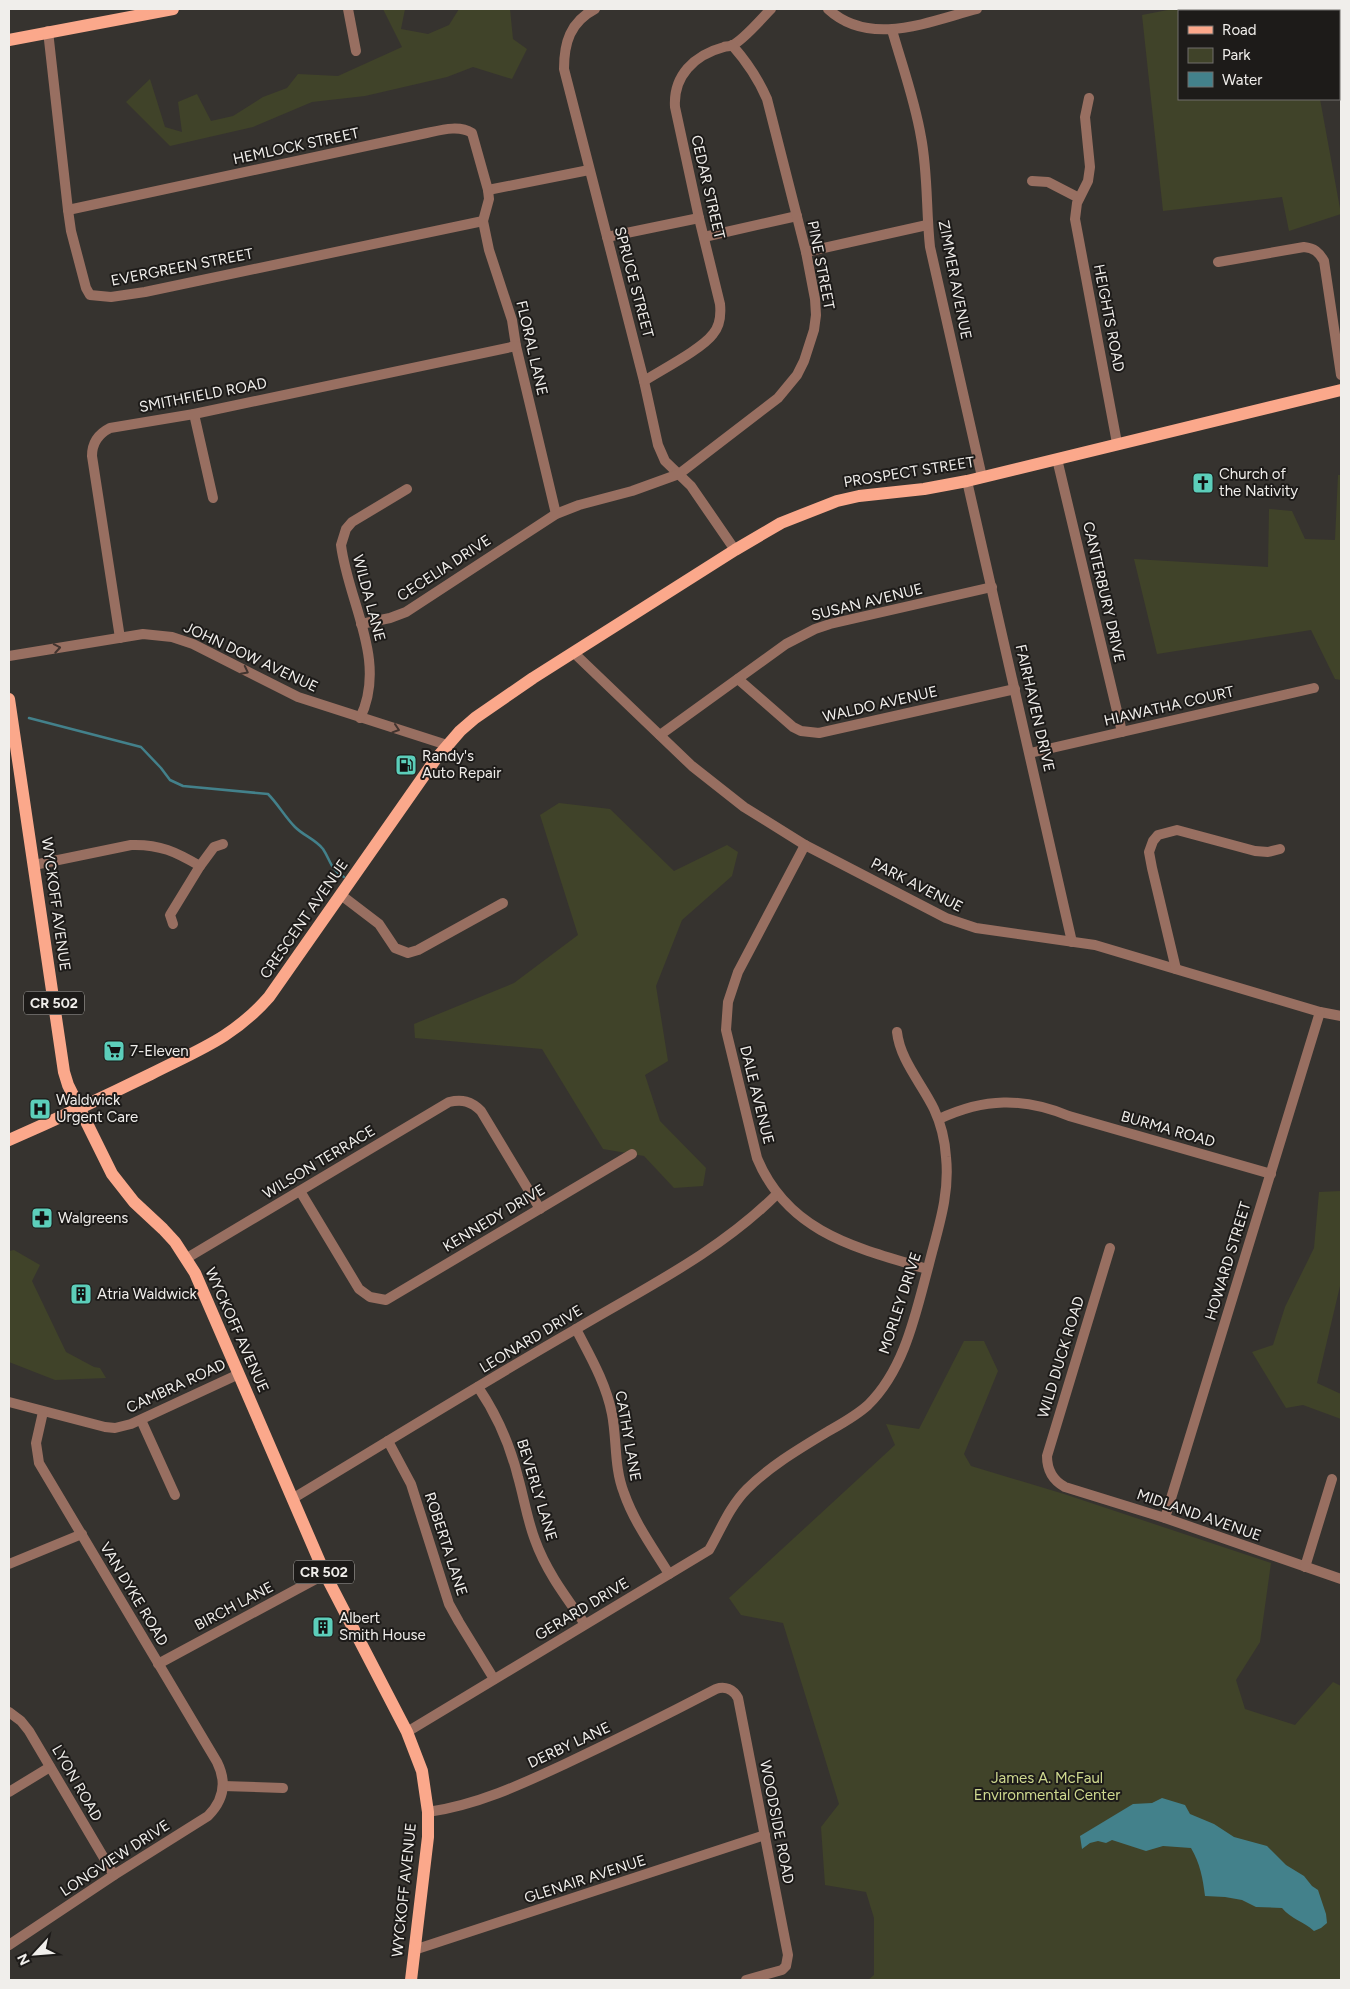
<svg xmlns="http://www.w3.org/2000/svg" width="1350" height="1989" font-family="Figtree,sans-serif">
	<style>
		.green { fill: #404329 }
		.water { fill: #43818b }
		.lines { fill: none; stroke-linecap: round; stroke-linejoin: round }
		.stream { stroke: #43818b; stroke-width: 2.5 }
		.minor { stroke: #986f61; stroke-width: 10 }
		.major { stroke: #fba88b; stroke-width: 12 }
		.oneway { stroke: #42342f }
		.labels { text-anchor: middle; stroke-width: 4; stroke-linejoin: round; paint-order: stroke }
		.shield { fill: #1d1b19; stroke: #b1afac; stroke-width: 1 }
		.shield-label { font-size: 14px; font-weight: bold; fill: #f0eeeb }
		.street-label { font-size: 15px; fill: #f0eeeb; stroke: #1d1b19 }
		.poi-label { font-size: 15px; fill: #f0eeeb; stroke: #1d1b19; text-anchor: start }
		.park-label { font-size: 15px; fill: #cfd98f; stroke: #1d1b19 }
	</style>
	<rect width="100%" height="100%" fill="#36332f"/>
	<g class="green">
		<path d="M 383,9 L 405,9 L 401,29 L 428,34 L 449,25 L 459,9 L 510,9 L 513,39 L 527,49 L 512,79 L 473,67 L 447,77 L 365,96 L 312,102 L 253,127 L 170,146 L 126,102 L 150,79 L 165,127 L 182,132 L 178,102 L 197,94 L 211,121 L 233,116 L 263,97 L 287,88 L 298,74 L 338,76 L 402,47 Z"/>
		<path d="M 1173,9 L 1341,9 L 1341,81 L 1339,82 L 1339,11 L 1179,11 L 1179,99 L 1320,99 L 1341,214 L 1289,231 L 1282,197 L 1163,211 L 1142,15 Z"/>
		<path d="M 1338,475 L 1341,475 L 1341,680 L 1335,679 L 1311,630 L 1157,654 L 1134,559 L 1268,567 L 1269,509 L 1292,511 L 1305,539 L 1335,540 Z"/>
		<path d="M 559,803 L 610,809 L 674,871 L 727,845 L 738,852 L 732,876 L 682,920 L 656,986 L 668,1061 L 645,1075 L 660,1121 L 706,1168 L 703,1186 L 674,1188 L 644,1156 L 603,1149 L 542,1049 L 415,1038 L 414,1024 L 514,983 L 578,935 L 540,815 Z"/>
		<path d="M 1341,1191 L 1341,1282 L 1317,1383 L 1341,1394 L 1341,1419 L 1303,1405 L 1286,1408 L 1252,1352 L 1273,1345 L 1285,1307 L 1314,1248 L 1319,1192 Z"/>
		<path d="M 14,1250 L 40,1265 L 32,1281 L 66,1352 L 94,1367 L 100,1368 L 106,1378 L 55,1380 L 9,1362 L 9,1251 Z"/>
		<path d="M 964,1341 L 984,1341 L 998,1371 L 964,1454 L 971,1466 L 1064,1494 L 1271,1563 L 1260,1642 L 1236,1680 L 1245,1709 L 1295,1725 L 1333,1682 L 1341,1686 L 1341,1980 L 868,1980 L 874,1975 L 874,1918 L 866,1892 L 825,1885 L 821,1827 L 839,1804 L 783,1623 L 741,1615 L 729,1598 L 895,1445 L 886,1424 L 919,1429 Z"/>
	</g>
	<path class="water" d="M 1162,1798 L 1185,1805 L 1190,1814 L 1214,1824 L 1234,1837 L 1267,1846 L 1286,1865 L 1304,1876 L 1312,1886 L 1318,1890 L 1326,1914 L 1327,1923 L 1321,1928 L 1314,1931 C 1303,1921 1291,1919 1282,1908 L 1256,1907 L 1242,1900 L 1225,1897 L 1205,1896 C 1203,1879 1200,1863 1191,1848 L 1163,1846 L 1146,1851 L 1112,1840 L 1106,1843 L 1098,1841 L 1090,1843 L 1082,1849 L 1080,1836 L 1133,1804 L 1152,1803 Z"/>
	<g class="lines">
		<path class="stream" d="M 29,718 L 141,747 L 161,768 L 170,780 L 183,786 L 268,794 C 278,804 285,817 295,827 C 304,836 315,839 323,849 C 331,861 330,869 344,877"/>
		<g class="minor">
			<path d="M 348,9 L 356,51"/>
			<path d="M 595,9 C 570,22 564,43 564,69 L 644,381 L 658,445 L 665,461 L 691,486 L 735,550"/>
			<path d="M 828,9 C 870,48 930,21 977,9"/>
			<path d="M 892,30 C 902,65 915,101 921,137 C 928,173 926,210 930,247 L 982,477"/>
			<path d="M 48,31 L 68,210 L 71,231 L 86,288 L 90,295 L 111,297 L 145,292 L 483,221"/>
			<path d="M 1089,98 L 1085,117 L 1090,167 L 1088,181 L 1077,203 L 1075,219 L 1117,443"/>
			<path d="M 1032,181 L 1048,182 L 1079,198"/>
			<path d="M 488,190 L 589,170"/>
			<path d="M 68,210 L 422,134 C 438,131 458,124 472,133 L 488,190 L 489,199 L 483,221 L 489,250 L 512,320 L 516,346 L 556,514"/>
			<path d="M 607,237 L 699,218"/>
			<path d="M 704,237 L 797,216"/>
			<path d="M 806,252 L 927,225"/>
			<path d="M 1218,262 L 1304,247 C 1314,248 1319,252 1324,261 L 1341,375"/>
			<path d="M 644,381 C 661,370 702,349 713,334 C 720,326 721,314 720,304 L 699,218 L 675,107 C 673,76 694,55 724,47 C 726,46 729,46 731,46 C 743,41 762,18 771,9"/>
			<path d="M 194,414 L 213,498"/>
			<path d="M 1057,459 L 1122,732"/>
			<path d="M 967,481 L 1072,942"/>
			<path d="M 361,624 L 390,618 L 406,612 L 556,514 L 579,505 L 632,491 L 679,474 L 778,398 L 797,375 L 804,361 L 814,330 L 816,315 L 815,299 L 806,252 L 767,99 C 758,78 747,62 732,45"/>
			<path d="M 120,638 L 92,456 C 92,443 98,434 110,428 L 194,414 L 516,346"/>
			<path d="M 574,653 L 692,766 L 744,807 L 805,845 L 946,918 L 976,928 L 1095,945 L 1320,1012 L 1341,1016"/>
			<path d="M 9,656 L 143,634 L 172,637 L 193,644 L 298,697 L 447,745"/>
			<path d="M 738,679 L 793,727 L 801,731 L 819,733 L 1015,689"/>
			<path d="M 360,718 C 388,661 348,602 341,545 L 346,529 L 352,522 L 407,489"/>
			<path d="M 660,735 L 786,644 L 815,629 L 830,624 L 992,587"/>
			<path d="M 1030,753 L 1314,688"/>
			<path d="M 805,845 L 738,972 L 728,1002 L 726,1030 L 757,1158 C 788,1233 857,1248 927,1269"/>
			<path d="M 34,865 L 131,845 C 160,844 176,852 200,866"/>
			<path d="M 341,895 L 379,924 L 395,948 L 408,953 L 418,950 L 503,903"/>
			<path d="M 173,924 L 170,915 L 200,866 L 214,847 L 223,844"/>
			<path d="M 1176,969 L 1152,868 L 1149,852 L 1153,841 L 1158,835 L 1177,830 L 1255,851 L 1268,852 L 1280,849"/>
			<path d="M 939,1119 C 984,1098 1023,1097 1069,1116 L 1271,1174"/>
			<path d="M 300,1191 L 359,1289 L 370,1297 L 386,1300 L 632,1154"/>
			<path d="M 1110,1248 L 1047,1456 C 1047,1470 1052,1480 1065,1487 L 1165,1518 L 1341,1579"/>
			<path d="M 187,1258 L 449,1102 C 462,1099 471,1101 481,1111 L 540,1209"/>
			<path d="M 576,1329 C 590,1356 606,1383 612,1414 C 617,1440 614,1468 624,1493 C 634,1522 653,1548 669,1574"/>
			<path d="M 478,1387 C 497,1415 510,1445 518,1477 C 524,1498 527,1519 535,1540 C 546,1571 566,1597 585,1624"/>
			<path d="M 9,1402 L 105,1427 L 115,1428 L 131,1424 L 239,1374"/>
			<path d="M 141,1420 L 175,1495"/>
			<path d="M 388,1441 L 411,1484 L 449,1604 L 459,1622 L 494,1679"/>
			<path d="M 292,1499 C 387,1442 480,1384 576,1329 C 645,1288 719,1252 777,1194"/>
			<path d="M 1165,1518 L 1320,1012"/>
			<path d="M 9,1564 L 82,1534"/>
			<path d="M 1305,1567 L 1332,1479"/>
			<path d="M 158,1664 L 325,1574"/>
			<path d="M 9,1712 L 21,1721 L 29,1731 L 114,1875"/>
			<path d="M 407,1732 L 709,1550 C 721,1529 730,1506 747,1489 C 770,1466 799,1449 827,1432 C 841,1424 856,1416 868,1405 C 905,1369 916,1312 929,1264 C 938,1228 950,1195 946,1157 C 945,1141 941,1124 934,1109 C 922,1084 900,1060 897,1032"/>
			<path d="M 223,1786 L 283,1788"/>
			<path d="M 9,1792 L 50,1767"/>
			<path d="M 428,1812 C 477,1805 520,1785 565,1764 C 616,1740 666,1715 716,1689 C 725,1686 733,1689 738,1698 L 788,1955 L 786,1966 L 782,1970 L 746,1980"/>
			<path d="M 9,1945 L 114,1875 L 208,1816 C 224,1800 227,1782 217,1762 L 39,1463 L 36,1443 L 43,1412"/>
			<path d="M 414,1950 L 765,1835"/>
		</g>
		<g class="major">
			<path d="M 9,40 L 173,9"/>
			<path d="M 9,699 L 64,1072 L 68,1085 L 112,1174 L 134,1202 L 163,1229 L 175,1242 L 195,1273 L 325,1574 L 407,1732 L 422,1771 L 428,1812 L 428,1837 L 411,1980"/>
			<path d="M 9,1140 C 57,1119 104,1097 151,1074 C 198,1050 233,1038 269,997 L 435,760 L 460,731 L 475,718 L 533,678 L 735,550 L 781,523 L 837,501 L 859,496 L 924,489 L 967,481 L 1341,390"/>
		</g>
	</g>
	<defs><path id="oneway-chevron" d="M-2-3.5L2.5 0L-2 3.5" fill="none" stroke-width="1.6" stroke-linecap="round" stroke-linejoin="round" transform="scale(1.25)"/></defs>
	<g class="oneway">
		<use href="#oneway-chevron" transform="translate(57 648) rotate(-10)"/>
		<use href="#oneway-chevron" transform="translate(245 671) rotate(27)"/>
		<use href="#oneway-chevron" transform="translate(396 729) rotate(18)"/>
	</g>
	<defs>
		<g id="church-square" transform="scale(1.125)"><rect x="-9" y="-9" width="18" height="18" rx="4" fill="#5cceba" stroke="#1d1b19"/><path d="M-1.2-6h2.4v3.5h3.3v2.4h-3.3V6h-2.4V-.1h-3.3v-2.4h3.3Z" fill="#111"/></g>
		<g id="fuel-square" transform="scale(1.125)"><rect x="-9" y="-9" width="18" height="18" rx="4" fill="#5cceba" stroke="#1d1b19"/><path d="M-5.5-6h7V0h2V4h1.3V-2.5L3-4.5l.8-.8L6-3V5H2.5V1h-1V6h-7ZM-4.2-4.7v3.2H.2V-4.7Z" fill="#111"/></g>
		<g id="supermarket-square" transform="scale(1.125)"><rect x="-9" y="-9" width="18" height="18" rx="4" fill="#5cceba" stroke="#1d1b19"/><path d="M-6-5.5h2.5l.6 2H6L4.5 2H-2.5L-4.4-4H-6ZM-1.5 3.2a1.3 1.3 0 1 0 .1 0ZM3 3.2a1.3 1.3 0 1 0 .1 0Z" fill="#111"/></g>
		<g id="hospital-square" transform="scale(1.125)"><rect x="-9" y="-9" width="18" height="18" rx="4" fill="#5cceba" stroke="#1d1b19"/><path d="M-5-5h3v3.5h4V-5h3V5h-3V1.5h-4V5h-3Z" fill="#111"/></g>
		<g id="pharmacy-square" transform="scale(1.125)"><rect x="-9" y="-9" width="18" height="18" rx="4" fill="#5cceba" stroke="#1d1b19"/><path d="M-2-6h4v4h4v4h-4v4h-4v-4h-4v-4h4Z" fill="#111"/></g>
		<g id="building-square" transform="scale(1.125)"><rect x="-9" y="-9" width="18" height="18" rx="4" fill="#5cceba" stroke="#1d1b19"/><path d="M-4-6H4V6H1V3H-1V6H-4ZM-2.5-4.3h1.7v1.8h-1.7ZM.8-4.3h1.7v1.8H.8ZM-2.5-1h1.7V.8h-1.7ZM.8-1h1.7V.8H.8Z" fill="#111"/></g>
	</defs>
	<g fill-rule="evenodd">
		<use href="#church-square" x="1203" y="483"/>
		<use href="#fuel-square" x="406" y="765"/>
		<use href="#supermarket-square" x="114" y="1051"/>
		<use href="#hospital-square" x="40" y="1109"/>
		<use href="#pharmacy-square" x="42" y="1218"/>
		<use href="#building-square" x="81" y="1294"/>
		<use href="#building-square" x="323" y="1627"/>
	</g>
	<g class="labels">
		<g class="shield">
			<rect x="24" y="991.5" width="60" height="23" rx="4"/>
			<rect x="294" y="1560.5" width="60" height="23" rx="4"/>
		</g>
		<g class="shield-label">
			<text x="54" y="1008">CR 502</text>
			<text x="324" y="1577">CR 502</text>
		</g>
		<g class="street-label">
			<text transform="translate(296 146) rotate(-12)" y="5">HEMLOCK STREET</text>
			<text transform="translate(708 187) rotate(77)" y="5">CEDAR STREET</text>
			<text transform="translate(821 265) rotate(79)" y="5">PINE STREET</text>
			<text transform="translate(182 267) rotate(-11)" y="5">EVERGREEN STREET</text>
			<text transform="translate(955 280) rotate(79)" y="5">ZIMMER AVENUE</text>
			<text transform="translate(634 282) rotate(75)" y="5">SPRUCE STREET</text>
			<text transform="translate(1109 318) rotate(79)" y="5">HEIGHTS ROAD</text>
			<text transform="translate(532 348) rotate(77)" y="5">FLORAL LANE</text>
			<text transform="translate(203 395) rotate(-11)" y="5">SMITHFIELD ROAD</text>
			<text transform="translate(909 472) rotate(-9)" y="5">PROSPECT STREET</text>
			<text transform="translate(444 568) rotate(-33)" y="5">CECELIA DRIVE</text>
			<text transform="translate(1104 592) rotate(77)" y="5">CANTERBURY DRIVE</text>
			<text transform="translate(369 598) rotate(75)" y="5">WILDA LANE</text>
			<text transform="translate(867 602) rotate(-14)" y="5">SUSAN AVENUE</text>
			<text transform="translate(251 657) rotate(25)" y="5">JOHN DOW AVENUE</text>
			<text transform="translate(880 704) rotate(-13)" y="5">WALDO AVENUE</text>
			<text transform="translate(1169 706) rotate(-13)" y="5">HIAWATHA COURT</text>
			<text transform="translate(1035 708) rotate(77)" y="5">FAIRHAVEN DRIVE</text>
			<text transform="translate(917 885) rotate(27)" y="5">PARK AVENUE</text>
			<text transform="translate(56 904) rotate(82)" y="5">WYCKOFF AVENUE</text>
			<text transform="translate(304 919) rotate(-55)" y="5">CRESCENT AVENUE</text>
			<text transform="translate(757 1095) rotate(76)" y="5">DALE AVENUE</text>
			<text transform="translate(1168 1129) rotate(16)" y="5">BURMA ROAD</text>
			<text transform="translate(319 1162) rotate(-31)" y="5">WILSON TERRACE</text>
			<text transform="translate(494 1218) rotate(-31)" y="5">KENNEDY DRIVE</text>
			<text transform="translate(1228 1261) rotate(-73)" y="5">HOWARD STREET</text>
			<text transform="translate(900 1303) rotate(-72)" y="5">MORLEY DRIVE</text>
			<text transform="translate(237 1330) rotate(66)" y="5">WYCKOFF AVENUE</text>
			<text transform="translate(531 1339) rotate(-31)" y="5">LEONARD DRIVE</text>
			<text transform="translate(1061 1357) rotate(-73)" y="5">WILD DUCK ROAD</text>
			<text transform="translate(176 1386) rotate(-25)" y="5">CAMBRA ROAD</text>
			<text transform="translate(628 1436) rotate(80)" y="5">CATHY LANE</text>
			<text transform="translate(537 1490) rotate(73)" y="5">BEVERLY LANE</text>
			<text transform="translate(1199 1515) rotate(19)" y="5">MIDLAND AVENUE</text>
			<text transform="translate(446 1544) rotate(72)" y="5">ROBERTA LANE</text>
			<text transform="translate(134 1594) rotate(59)" y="5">VAN DYKE ROAD</text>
			<text transform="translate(234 1606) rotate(-28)" y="5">BIRCH LANE</text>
			<text transform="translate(582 1609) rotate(-31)" y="5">GERARD DRIVE</text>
			<text transform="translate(569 1745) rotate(-25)" y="5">DERBY LANE</text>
			<text transform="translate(77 1783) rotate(60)" y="5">LYON ROAD</text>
			<text transform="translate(777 1822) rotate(79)" y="5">WOODSIDE ROAD</text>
			<text transform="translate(115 1858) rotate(-33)" y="5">LONGVIEW DRIVE</text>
			<text transform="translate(585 1879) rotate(-18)" y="5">GLENAIR AVENUE</text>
			<text transform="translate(404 1890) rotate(-84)" y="5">WYCKOFF AVENUE</text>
		</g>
		<g class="poi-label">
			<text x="1219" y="479">Church of<tspan x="1219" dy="17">the Nativity</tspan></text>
			<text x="422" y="761">Randy's<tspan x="422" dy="17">Auto Repair</tspan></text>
			<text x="130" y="1056">7-Eleven</text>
			<text x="56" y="1105">Waldwick<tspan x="56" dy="17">Urgent Care</tspan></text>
			<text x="58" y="1223">Walgreens</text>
			<text x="97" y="1299">Atria Waldwick</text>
			<text x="339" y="1623">Albert<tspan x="339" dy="17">Smith House</tspan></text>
		</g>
		<g class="park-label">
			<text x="1047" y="1783">James A. McFaul<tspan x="1047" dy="17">Environmental Center</tspan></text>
		</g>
	</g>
	<rect width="1350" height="1989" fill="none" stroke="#f0eeeb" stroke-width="20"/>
	<rect x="1178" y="10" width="162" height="90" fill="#1d1b19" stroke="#716f6d"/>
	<rect x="1188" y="26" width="25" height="8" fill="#fba88b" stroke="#716f6d"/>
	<text x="1222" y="35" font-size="15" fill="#f0eeeb">Road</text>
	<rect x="1188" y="48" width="25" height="15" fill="#404329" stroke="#716f6d"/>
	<text x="1222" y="60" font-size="15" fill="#f0eeeb">Park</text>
	<rect x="1188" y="72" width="25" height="15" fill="#43818b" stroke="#716f6d"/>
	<text x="1222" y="85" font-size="15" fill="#f0eeeb">Water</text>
	<g transform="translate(35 1954) rotate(244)" stroke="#1d1b19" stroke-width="4" paint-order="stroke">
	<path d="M0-4L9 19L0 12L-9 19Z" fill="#f0eeeb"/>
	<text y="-8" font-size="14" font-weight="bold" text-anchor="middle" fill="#f0eeeb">N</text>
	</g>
</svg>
